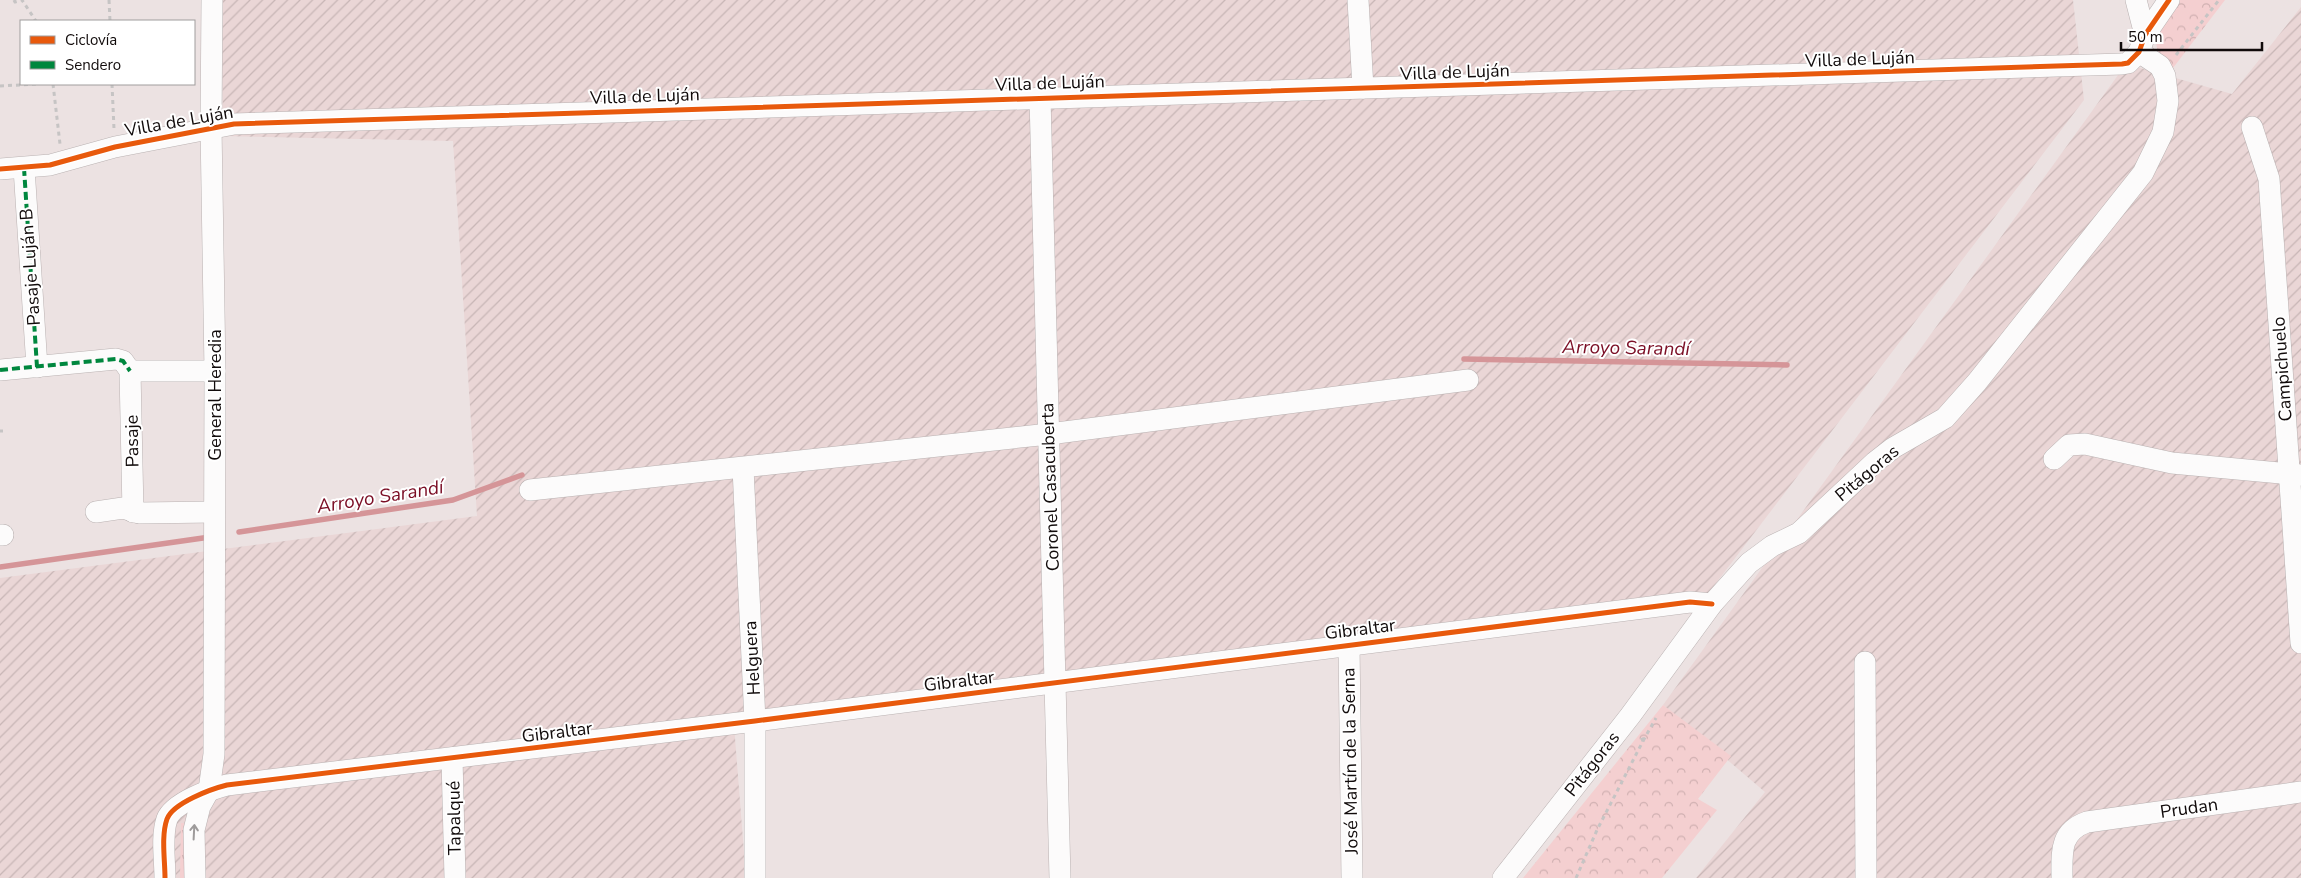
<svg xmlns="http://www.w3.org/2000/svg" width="2301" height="878" font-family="'Nunito Sans',sans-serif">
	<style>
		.industrial { fill: url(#industrial-furrows) }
		.grass { fill: url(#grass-tufts) }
		.park { fill: url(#park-crowns) }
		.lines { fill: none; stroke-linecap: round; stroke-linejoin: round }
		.stream { stroke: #d59598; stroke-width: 5.5 }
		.minor-casing { stroke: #bab2b2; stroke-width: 22 }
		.path { stroke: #c6c4c4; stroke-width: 3; stroke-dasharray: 4 4; stroke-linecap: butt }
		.minor { stroke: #fcfbfb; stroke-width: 21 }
		.quiet { stroke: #00873e; stroke-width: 4; stroke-dasharray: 8 4; stroke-linecap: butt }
		.cycleway-casing { stroke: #fff; stroke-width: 8 }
		.cycleway { stroke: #e8590c; stroke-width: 5 }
		.oneway { stroke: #9e9b9b }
		.labels { text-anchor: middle; stroke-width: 4; stroke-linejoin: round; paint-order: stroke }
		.street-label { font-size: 18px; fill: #110b0b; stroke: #fff }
		.water-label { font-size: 19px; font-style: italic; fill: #7b0e25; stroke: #fff }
	</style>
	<defs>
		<pattern id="industrial-furrows" width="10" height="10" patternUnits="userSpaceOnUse" patternTransform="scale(1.25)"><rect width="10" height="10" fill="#ead6d6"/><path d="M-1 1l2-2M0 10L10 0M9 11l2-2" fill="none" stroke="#c8b6b6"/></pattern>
		<pattern id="grass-tufts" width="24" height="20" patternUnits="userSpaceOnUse" patternTransform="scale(1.25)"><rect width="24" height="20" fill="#f4cfd0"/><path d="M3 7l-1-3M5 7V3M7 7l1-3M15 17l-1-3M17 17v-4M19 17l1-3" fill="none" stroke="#d0b0b1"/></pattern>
		<pattern id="park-crowns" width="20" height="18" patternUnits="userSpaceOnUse" patternTransform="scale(1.25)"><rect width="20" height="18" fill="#f4cfd0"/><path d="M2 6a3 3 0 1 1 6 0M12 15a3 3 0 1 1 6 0" fill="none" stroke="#d0b0b1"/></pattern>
	</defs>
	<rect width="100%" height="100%" fill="#ece2e2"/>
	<g class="industrial">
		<path d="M 222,0 L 2073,0 L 2084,100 L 1694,612 L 734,725 L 746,878 L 0,878 L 0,578 L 477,516 L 453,141 L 223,136 Z"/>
		<path d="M 2301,7 L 2301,878 L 1696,878 L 1765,792 L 1663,705 L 2126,64 L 2232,94 Z"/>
	</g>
	<path class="grass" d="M 181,823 L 186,823 L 187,878 L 180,878 Z"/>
	<g class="park">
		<path d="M 2179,0 L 2225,0 L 2173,68 L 2158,54 L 2155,36 Z"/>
		<path d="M 1663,705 L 1731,756 L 1698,799 L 1717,810 L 1662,878 L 1523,878 Z"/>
	</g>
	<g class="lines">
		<g class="stream">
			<path d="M 1464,359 L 1787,365"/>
			<path d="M 239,532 L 453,500 L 522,475"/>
			<path d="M 0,567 L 210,537"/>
		</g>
		<g class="minor-casing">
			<g id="minor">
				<path d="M 1358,0 L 1363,88"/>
				<path d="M 2136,0 L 2145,35"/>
				<path d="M 1040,97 L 1060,878"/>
				<path d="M 2252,127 L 2269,179 L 2301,643"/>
				<path d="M 24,168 L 37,367"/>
				<path d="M 0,169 L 50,165 L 115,147 L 234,124 L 2122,64 L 2128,63 L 2139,52 L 2145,35 L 2169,0"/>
				<path d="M 0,370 L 116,359 L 123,361 L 130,371 L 133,512"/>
				<path d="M 130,371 L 215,371"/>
				<path d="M 2054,459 L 2069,445 L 2085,444 L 2172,463 L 2301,475"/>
				<path d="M 743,468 L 755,721 L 755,878"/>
				<path d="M 530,490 L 1049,434 L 1468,380"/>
				<path d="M 96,512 L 123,508 L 139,513 L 214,512"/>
				<path d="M 0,535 L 3,535"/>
				<path d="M 1349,644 L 1352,878"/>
				<path d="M 1865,662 L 1866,878"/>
				<path d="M 452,758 L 455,878"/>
				<path d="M 165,878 C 165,860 161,836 167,819 C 173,803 211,789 227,785 L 755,721 L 1690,602 L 1712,604"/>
				<path d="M 195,878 L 194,830 L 200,806 L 209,790 L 214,754 L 215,371 L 211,127 L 212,0"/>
				<path d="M 1503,878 L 1630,716 L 1712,604 L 1749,563 L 1772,546 L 1799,533 L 1875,462 L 1893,448 L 1945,418 L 1977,382 L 2143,173 L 2163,132 L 2168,101 L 2165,76 L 2160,66 L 2139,52"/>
				<path d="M 2062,878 C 2062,853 2059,832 2087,822 L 2301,792"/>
			</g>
		</g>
		<g class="path">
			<path d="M 14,0 L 15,2 L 22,0 L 36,21"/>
			<path d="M 109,0 L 110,21"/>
			<path d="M 2176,55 L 2219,0"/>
			<path d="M 53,84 L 60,144"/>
			<path d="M 112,84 L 114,129"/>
			<path d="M 0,86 L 37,84"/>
			<path d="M 0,431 L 3,431"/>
			<path d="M 1643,741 L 1656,718"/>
			<path d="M 1576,878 L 1597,830 L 1643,741 L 1640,735"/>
		</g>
		<use href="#minor" class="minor"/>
		<g class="quiet">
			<path d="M 24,168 L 37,367"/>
			<path d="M 0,370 L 116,359 L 123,361 L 130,371"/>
		</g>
		<g class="cycleway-casing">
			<g id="cycleway">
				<path d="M 0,169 L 50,165 L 115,147 L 234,124 L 2122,64 L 2128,63 L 2139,52 L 2145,35 L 2169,0"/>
				<path d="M 165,878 C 165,860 161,836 167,819 C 173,803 211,789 227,785 L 755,721 L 1690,602 L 1712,604"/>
			</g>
		</g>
		<use href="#cycleway" class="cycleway"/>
	</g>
	<defs><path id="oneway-shaft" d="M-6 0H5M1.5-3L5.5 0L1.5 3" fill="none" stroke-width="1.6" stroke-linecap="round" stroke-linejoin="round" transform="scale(1.25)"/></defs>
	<use class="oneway" href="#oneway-shaft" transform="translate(194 832) rotate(-87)"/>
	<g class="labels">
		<g class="street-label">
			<text transform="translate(1860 59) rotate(-2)" y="6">Villa de Luján</text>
			<text transform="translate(1455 72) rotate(-2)" y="6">Villa de Luján</text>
			<text transform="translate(1050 83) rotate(-2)" y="6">Villa de Luján</text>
			<text transform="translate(645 96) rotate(-2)" y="6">Villa de Luján</text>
			<text transform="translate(179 121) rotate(-10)" y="6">Villa de Luján</text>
			<text transform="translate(30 267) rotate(-94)" y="6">Pasaje Luján B</text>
			<text transform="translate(2282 369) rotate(-94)" y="6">Campichuelo</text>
			<text transform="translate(215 395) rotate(-90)" y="6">General Heredia</text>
			<text transform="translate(132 441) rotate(-91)" y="6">Pasaje</text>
			<text transform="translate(1867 473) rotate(-40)" y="6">Pitágoras</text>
			<text transform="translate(1050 487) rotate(-92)" y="6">Coronel Casacuberta</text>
			<text transform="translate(1360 629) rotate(-7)" y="6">Gibraltar</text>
			<text transform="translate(752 658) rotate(-93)" y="6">Helguera</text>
			<text transform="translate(959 681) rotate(-7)" y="6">Gibraltar</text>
			<text transform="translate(557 732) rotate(-7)" y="6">Gibraltar</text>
			<text transform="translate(1350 761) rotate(-91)" y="6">José Martín de la Serna</text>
			<text transform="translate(1592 764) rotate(-52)" y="6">Pitágoras</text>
			<text transform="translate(2189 808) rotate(-8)" y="6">Prudan</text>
			<text transform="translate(454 818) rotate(-91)" y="6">Tapalqué</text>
		</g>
		<g class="water-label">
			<text transform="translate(1626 347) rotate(1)" y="7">Arroyo Sarandí</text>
			<text transform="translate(380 496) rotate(-9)" y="7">Arroyo Sarandí</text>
		</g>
	</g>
	<rect x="20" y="20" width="175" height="65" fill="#ffffff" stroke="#a09d9d"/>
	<rect x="30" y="36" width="25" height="8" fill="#e8590c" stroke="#a09d9d"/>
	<text x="65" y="45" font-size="15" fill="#110b0b">Ciclovía</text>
	<rect x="30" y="61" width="25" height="8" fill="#00873e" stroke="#a09d9d"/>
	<text x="65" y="70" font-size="15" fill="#110b0b">Sendero</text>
	<path d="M2121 42v8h141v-8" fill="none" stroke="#110b0b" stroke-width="2.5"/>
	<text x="2128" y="42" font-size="15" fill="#110b0b" stroke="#ffffff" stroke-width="4" paint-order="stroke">50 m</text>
</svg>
